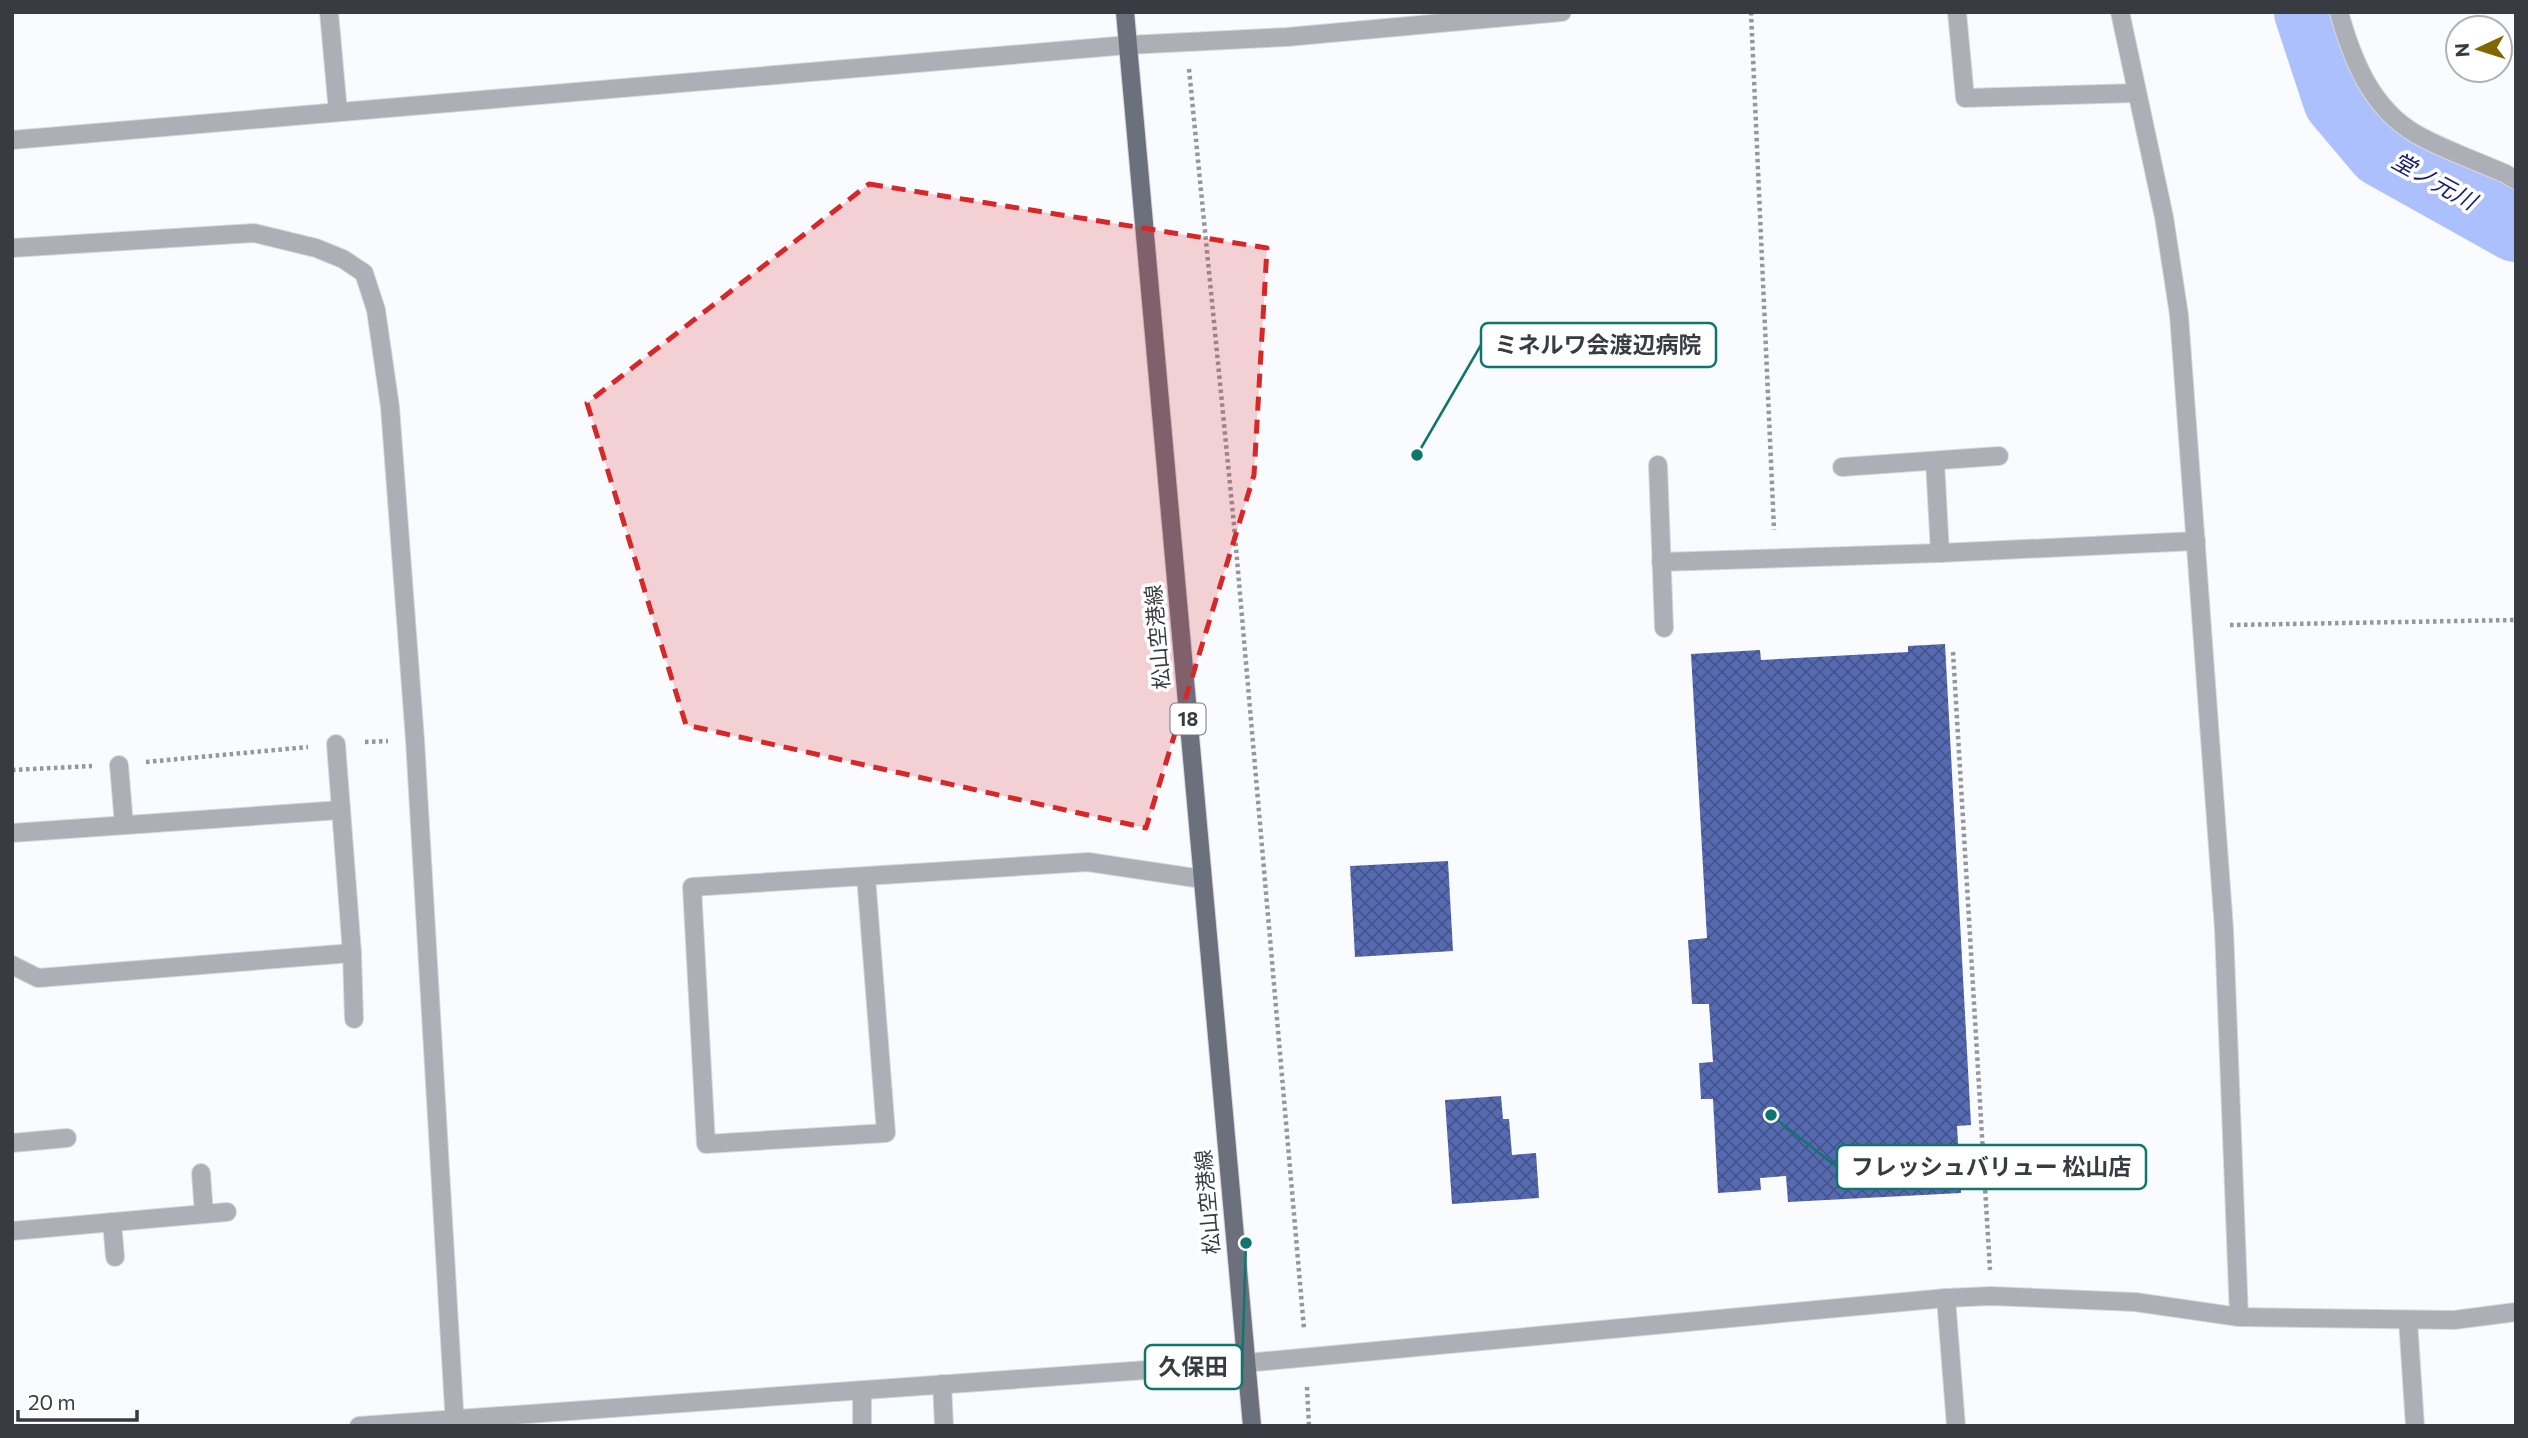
<svg xmlns="http://www.w3.org/2000/svg" width="2528" height="1438" font-family="Commissioner,'Noto Sans JP',sans-serif">
	<style>
		.lines { fill: none; stroke-linecap: round; stroke-linejoin: round }
		.river { stroke: #acc0fe; stroke-width: 72 }
		.building { fill: url(#building-cross-hatch) }
		.minor-casing { stroke: #d7d8dd; stroke-width: 20 }
		.primary-casing { stroke: #d7d8dd; stroke-width: 20 }
		.path { stroke: #95979c; stroke-width: 4.5; stroke-dasharray: 3.5 3.5; stroke-linecap: butt }
		.minor { stroke: #acafb6; stroke-width: 18 }
		.primary { stroke: #6b707c; stroke-width: 18 }
		.marked { fill: #d62828; fill-opacity: 0.2; stroke: #d62828; stroke-width: 5; stroke-dasharray: 14 9; stroke-linejoin: round }
		.labels { text-anchor: middle; stroke-width: 7; stroke-linejoin: round; paint-order: stroke }
		.shield { fill: #fff; stroke: #74767b; stroke-width: 2 }
		.shield-label { font-size: 19px; font-weight: bold; fill: #393b42 }
		.street-label { font-size: 21px; fill: #393b42; stroke: #fff }
		.water-label { font-size: 23px; font-style: italic; fill: #171f74; stroke: #fff }
		.leader { fill: none; stroke: #0f766e; stroke-width: 2.5 }
		.callout-dot { fill: #0f766e; stroke: #fff; stroke-width: 2.5 }
		.callout { fill: #fff; stroke: #0f766e; stroke-width: 2.5 }
		.callout-label { font-size: 23px; text-anchor: middle; font-weight: bold; fill: #393b42 }
	</style>
	<defs>
		<pattern id="building-cross-hatch" width="8" height="8" patternUnits="userSpaceOnUse" patternTransform="scale(1.75)"><rect width="8" height="8" fill="#566ab1"/><path d="M0 0l8 8M0 8l8-8" fill="none" stroke="#45548a"/></pattern>
	</defs>
	<rect width="100%" height="100%" fill="#fafbff"/>
	<g class="lines">
		<path class="river" d="M 2310,12 L 2339,100 L 2382,151 L 2516,226"/>
	</g>
	<g class="building">
		<path d="M 1945,644 L 1971,1125 L 1957,1126 L 1961,1193 L 1788,1202 L 1786,1176 L 1760,1178 L 1761,1190 L 1718,1193 L 1713,1099 L 1701,1099 L 1699,1063 L 1713,1062 L 1709,1004 L 1692,1004 L 1688,940 L 1707,938 L 1691,654 L 1760,650 L 1761,660 L 1908,652 L 1908,646 Z"/>
		<path d="M 1448,861 L 1453,951 L 1355,957 L 1350,866 Z"/>
		<path d="M 1501,1096 L 1503,1119 L 1509,1119 L 1512,1155 L 1536,1153 L 1539,1198 L 1452,1204 L 1445,1100 Z"/>
	</g>
	<g class="lines">
		<g class="minor-casing">
			<g id="minor">
				<path d="M 329,12 L 338,112"/>
				<path d="M 1957,12 L 1965,98 L 2137,93"/>
				<path d="M 2120,12 L 2164,217 L 2179,315 L 2224,929 L 2239,1317"/>
				<path d="M 2339,12 C 2352,59 2371,108 2416,134 C 2444,150 2477,161 2506,174 L 2516,180"/>
				<path d="M 12,140 L 1128,45 L 1287,37 L 1562,12"/>
				<path d="M 12,248 L 254,233 L 316,248 L 343,259 L 364,273 L 376,310 L 390,407 L 415,740 L 455,1426"/>
				<path d="M 1935,461 L 1940,553"/>
				<path d="M 1658,465 L 1664,628"/>
				<path d="M 1842,467 L 1999,456"/>
				<path d="M 1661,562 L 1940,553 L 2196,541"/>
				<path d="M 336,744 L 352,953 L 354,1019"/>
				<path d="M 119,765 L 124,825"/>
				<path d="M 12,833 L 341,810"/>
				<path d="M 866,876 L 886,1133 L 706,1144 L 692,887 L 1088,862 L 1202,879"/>
				<path d="M 12,965 L 38,978 L 352,953"/>
				<path d="M 12,1143 L 67,1138"/>
				<path d="M 201,1173 L 204,1214"/>
				<path d="M 112,1222 L 115,1257"/>
				<path d="M 12,1231 L 227,1212"/>
				<path d="M 1946,1298 L 1956,1426"/>
				<path d="M 2408,1320 L 2415,1426"/>
				<path d="M 942,1384 L 944,1426"/>
				<path d="M 862,1390 L 862,1426"/>
				<path d="M 359,1426 L 1245,1363 L 1946,1298 L 1991,1296 L 2135,1302 L 2239,1317 L 2454,1320 L 2516,1312"/>
			</g>
		</g>
		<g class="primary-casing">
			<path id="primary" d="M 1125,12 L 1252,1426"/>
		</g>
		<g class="path">
			<path d="M 1751,12 L 1774,530"/>
			<path d="M 1189,69 L 1234,525 L 1304,1329"/>
			<path d="M 2230,625 L 2516,620"/>
			<path d="M 1953,652 L 1990,1270"/>
			<path d="M 365,742 L 388,741"/>
			<path d="M 146,762 L 308,747"/>
			<path d="M 12,770 L 92,766"/>
			<path d="M 1307,1387 L 1309,1426"/>
		</g>
		<use href="#minor" class="minor"/>
		<use href="#primary" class="primary"/>
	</g>
	<path class="marked" d="M 869,184 L 1267,248 L 1254,475 L 1146,828 L 686,725 L 587,403 Z"/>
	<g class="labels">
		<rect class="shield" x="1170.5" y="703.5" width="35" height="31" rx="5"/>
		<g class="shield-label">
			<text x="1188" y="726">18</text>
		</g>
		<g class="street-label">
			<text transform="translate(1158 637) rotate(-95)" y="7">松山空港線</text>
			<text transform="translate(1208 1202) rotate(-95)" y="7">松山空港線</text>
		</g>
		<g class="water-label">
			<text transform="translate(2434 181) rotate(29)" y="8">堂ノ元川</text>
		</g>
	</g>
	<path class="leader" d="M1417 455L1481 345M1771 1115L1837 1167M1246 1243L1242 1367"/>
	<g class="callout-dot">
		<circle cx="1417" cy="455" r="7"/>
		<circle cx="1771" cy="1115" r="7"/>
		<circle cx="1246" cy="1243" r="7"/>
	</g>
	<g class="callout">
		<rect x="1481" y="323" width="235" height="44" rx="7"/>
		<rect x="1837" y="1145" width="309" height="44" rx="7"/>
		<rect x="1145" y="1345" width="97" height="44" rx="7"/>
	</g>
	<g class="callout-label">
		<text x="1598" y="353">ミネルワ会渡辺病院</text>
		<text x="1991" y="1175">フレッシュバリュー 松山店</text>
		<text x="1193" y="1375">久保田</text>
	</g>
	<rect width="2528" height="1438" fill="none" stroke="#393b42" stroke-width="28"/>
	<g transform="translate(2479 49) rotate(266)"><circle r="33" fill="#ffffff" stroke="#b0b1b3" stroke-width="2"/>
	<path d="M0-5L12 26L0 18L-12 26Z" fill="#826600"/>
	<text y="-10" font-size="19" font-weight="bold" text-anchor="middle" fill="#393b42">N</text>
	</g>
	<path d="M18 1410v10h119v-10" fill="none" stroke="#393b42" stroke-width="3.5"/>
	<text x="28" y="1410" font-size="21" fill="#393b42" stroke="#ffffff" stroke-width="5" paint-order="stroke">20 m</text>
</svg>
